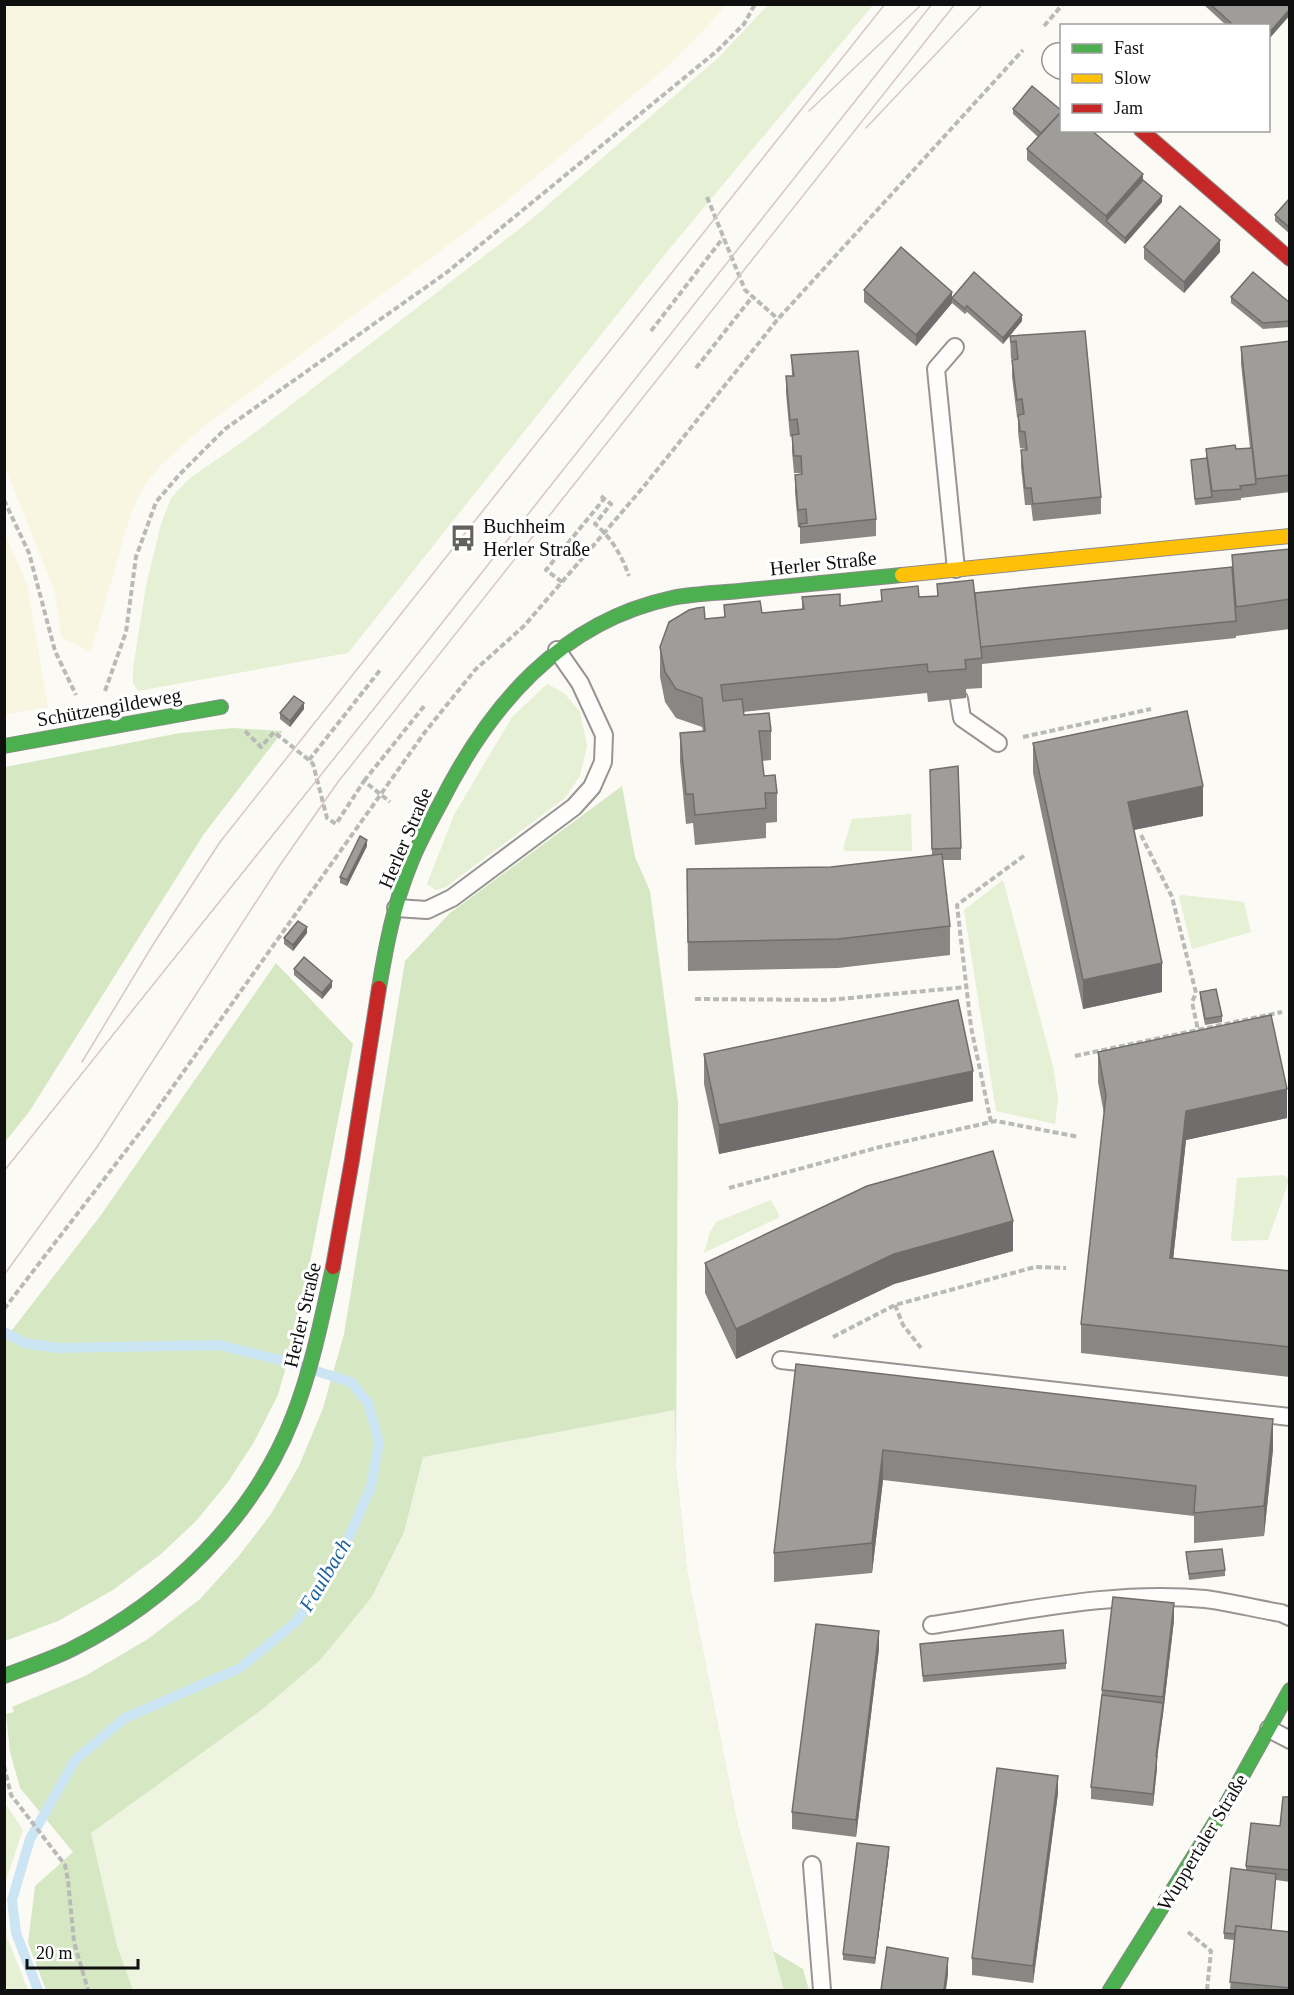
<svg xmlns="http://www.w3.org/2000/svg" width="1294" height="1995" font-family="Georgia,serif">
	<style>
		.farmland { fill: #f8f6e1 }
		.green { fill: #e5f0d5 }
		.forest { fill: #d5e8c3 }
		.pitch { fill: #eef4df }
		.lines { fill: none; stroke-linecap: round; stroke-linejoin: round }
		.stream { stroke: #cce5f4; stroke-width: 10 }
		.lane-casing { stroke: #969592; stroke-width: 20 }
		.street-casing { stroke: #969592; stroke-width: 36 }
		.fast-casing { stroke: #8c8b89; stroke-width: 16 }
		.slow-casing { stroke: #8c8b89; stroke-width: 16 }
		.jam-casing { stroke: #8c8b89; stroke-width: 16 }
		.path { stroke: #b9b9b8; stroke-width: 4; stroke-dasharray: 6 3; stroke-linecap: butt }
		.lane { stroke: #fffefd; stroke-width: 16 }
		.street { stroke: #fffefd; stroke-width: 33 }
		.fast { stroke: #4caf50; stroke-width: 14 }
		.slow { stroke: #ffc107; stroke-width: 14 }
		.jam { stroke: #c62828; stroke-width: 14 }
		.tram { stroke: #d7c6c5; stroke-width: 1.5 }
		.wall { fill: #898784 }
		.shaded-wall { fill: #6f6e6c }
		.building { fill: #9f9d9a; stroke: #6f6e6c; stroke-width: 1.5 }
		.labels { text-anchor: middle; stroke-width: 6; stroke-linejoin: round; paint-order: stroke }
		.poi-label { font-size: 20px; fill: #0f0f0f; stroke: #fff; text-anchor: start }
		.street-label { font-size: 20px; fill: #0f0f0f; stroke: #fff }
		.water-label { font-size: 21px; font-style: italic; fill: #1b629e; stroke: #fff }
	</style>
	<rect width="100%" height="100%" fill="#fcfaf4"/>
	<g class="farmland">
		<path d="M 4,5 L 5,4 L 726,5 L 704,30 L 668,66 L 503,204 L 202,428 L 160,466 L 145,485 L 131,513 L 91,652 L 62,638 L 54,589 L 5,468 Z"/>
		<path d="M 4,532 L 27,584 L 48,707 L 5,715 Z"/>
	</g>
	<g class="green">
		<path d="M 768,5 L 873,5 L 666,253 L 348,653 L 138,691 L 133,683 L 133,668 L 146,586 L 161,524 L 171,498 L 190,478 L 248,438 L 527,223 L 717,59 Z"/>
		<path d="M 547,684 L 564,693 L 580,712 L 587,745 L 580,776 L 565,798 L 446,887 L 436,890 L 427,884 L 454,815 L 512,717 Z"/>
		<path d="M 911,814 L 912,851 L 846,851 L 843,849 L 852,819 Z"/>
		<path d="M 1003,880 L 1053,1066 L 1058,1098 L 1055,1124 L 996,1111 L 964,910 Z"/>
		<path d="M 1182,895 L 1244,902 L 1251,932 L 1192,949 L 1179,897 Z"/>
		<path d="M 1284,1175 L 1289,1180 L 1268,1240 L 1234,1241 L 1231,1239 L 1237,1178 Z"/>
		<path d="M 771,1200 L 780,1217 L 704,1253 L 710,1232 L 716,1222 Z"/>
		<path d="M 5,1803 L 23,1830 L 5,1883 Z"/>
		<path d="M 5,1918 L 7,1937 L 28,1990 L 5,1990 Z"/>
	</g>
	<g class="forest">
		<path d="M 233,728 L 283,731 L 204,834 L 29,1112 L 5,1142 L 5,767 L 180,733 Z"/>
		<path d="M 622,786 L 635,857 L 650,891 L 678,1102 L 676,1467 L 687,1571 L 737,1822 L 773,1951 L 803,1969 L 809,1990 L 46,1990 L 28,1943 L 35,1886 L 73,1852 L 20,1788 L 10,1752 L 6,1714 L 14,1712 L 12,1707 L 85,1676 L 148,1639 L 200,1599 L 238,1557 L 271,1514 L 299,1466 L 323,1408 L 344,1334 L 405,961 L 450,913 Z"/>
		<path d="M 276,963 L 353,1044 L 297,1328 L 278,1395 L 254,1442 L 228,1482 L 196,1521 L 160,1555 L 113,1590 L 58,1621 L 5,1641 L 5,1339 L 101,1215 Z"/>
	</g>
	<path class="pitch" d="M 675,1410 L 676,1468 L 687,1571 L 737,1822 L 784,1990 L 133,1990 L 117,1946 L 91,1833 L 264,1708 L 321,1659 L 371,1598 L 404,1532 L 423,1457 Z"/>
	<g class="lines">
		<path class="stream" d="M 4,1332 L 25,1343 L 58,1348 L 218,1345 L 284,1361 L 351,1382 L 368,1403 L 379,1442 L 371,1487 L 344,1548 L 297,1621 L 240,1668 L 125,1718 L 75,1760 L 30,1839 L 12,1900 L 16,1933 L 38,1990"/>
		<g class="lane-casing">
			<g id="lane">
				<path d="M 955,347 L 936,369 L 956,569"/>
				<path d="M 959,699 L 962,718 L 998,743"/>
				<path d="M 396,908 L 427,910 L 452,898 L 574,807 L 592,787 L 603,762 L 604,735 L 580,683 L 557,650"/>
				<path d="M 781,1360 L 1290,1417"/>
				<path d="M 932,1625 C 1021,1612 1114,1590 1205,1599 C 1230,1602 1256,1609 1281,1613 L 1290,1617"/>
				<path d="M 1269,1729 L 1290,1740"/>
				<path d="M 812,1865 L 822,1990"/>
			</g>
		</g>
		<g class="street-casing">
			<path id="street" d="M 1059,60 L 1062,62"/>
		</g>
		<g class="fast-casing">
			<g id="fast">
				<path d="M 4,746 L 221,707"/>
				<path d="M 379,988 C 386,946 394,904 410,865 C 418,844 429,824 440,804 C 489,706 560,622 672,598 C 697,593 724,593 749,590 C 800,585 851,580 902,575"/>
				<path d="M 4,1676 C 27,1667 50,1660 72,1649 C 168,1601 254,1518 293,1417 C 312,1368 322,1318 333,1267"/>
				<path d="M 1110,1990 L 1226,1805 L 1290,1690"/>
			</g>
		</g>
		<g class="slow-casing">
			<path id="slow" d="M 902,575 L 1290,536"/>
		</g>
		<g class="jam-casing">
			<g id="jam">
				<path d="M 1141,130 L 1290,259"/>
				<path d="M 333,1267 L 352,1160 L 379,988"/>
			</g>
		</g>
		<g class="path">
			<path d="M 1044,26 L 1063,4"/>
			<path d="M 707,197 L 745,290 L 778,319"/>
			<path d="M 651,331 L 723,238"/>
			<path d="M 696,368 L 753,296"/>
			<path d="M 601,496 L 611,504 L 595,524 C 611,537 622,556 629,576"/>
			<path d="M 4,500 L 29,553 L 55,651 L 76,695"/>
			<path d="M 562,582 L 546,570 L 604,499"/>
			<path d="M 105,691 L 126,632 L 136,557 L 156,502 L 180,474 L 225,429 L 446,273 L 717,51 L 744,24 L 755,4"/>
			<path d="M 245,731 L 261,747 L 274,732 L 309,760 L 313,764 L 327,818 L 336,824 L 364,781 L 390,802"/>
			<path d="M 1023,737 L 1151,709"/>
			<path d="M 309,760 L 381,669"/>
			<path d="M 364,781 L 425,705"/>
			<path d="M 1141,835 L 1172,897 L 1196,993 L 1192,1002 L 1198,1030"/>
			<path d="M 695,999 L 829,1000 L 967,987"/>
			<path d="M 1075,1056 L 1282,1012"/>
			<path d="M 991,1122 L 971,1027 L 957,905 L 1025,855"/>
			<path d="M 729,1188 L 880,1147 L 996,1121 L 1079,1137"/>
			<path d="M 895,1305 L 903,1325 L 921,1348"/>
			<path d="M 4,1309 L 145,1126 L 425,732 L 475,670 L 524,626 L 605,532 L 645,485 L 778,319 L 1023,50"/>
			<path d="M 833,1337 L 895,1305 L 1035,1267 L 1066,1268"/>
			<path d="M 4,1766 L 11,1795 L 65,1865 L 68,1880 L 74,1942 L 88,1990"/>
			<path d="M 1188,1932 L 1211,1951 L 1207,1990"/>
		</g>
		<use href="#lane" class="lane"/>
		<use href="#street" class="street"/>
		<use href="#fast" class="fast"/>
		<use href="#slow" class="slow"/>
		<use href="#jam" class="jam"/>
		<g class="tram">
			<path d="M 809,111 L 922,4"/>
			<path d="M 866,128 L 983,4"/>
			<path d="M 82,1062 L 154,943 L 220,842 L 885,4"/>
			<path d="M 4,1171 L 392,686 L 932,4"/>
			<path d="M 4,1275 L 97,1147 L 280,865 L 338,782 L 955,4"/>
		</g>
	</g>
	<g class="wall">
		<path d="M 1203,4 L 1290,4 L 1290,15 L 1269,39 L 1269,26 L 1227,26 Z"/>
		<path d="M 1013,109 L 1143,180 L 1162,202 L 1125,244 L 1027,160 L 1027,149 L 1038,137 L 1013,114 Z"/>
		<path d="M 1290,198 L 1290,234 L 1275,221 L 1275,215 Z"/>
		<path d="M 1144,247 L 1220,252 L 1184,293 L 1144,259 Z"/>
		<path d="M 864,290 L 952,298 L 1022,321 L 1003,344 L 967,312 L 965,314 L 952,303 L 916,346 L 864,302 Z"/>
		<path d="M 1231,297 L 1290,303 L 1290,327 L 1263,329 L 1231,303 Z"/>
		<path d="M 1085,331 L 1101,497 L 1101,514 L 1033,521 L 1031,505 L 1025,505 L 1021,467 L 1021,450 L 1026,450 L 1025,449 L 1020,448 L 1018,432 L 1018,417 L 1017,417 L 1012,377 L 1012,360 L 1016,359 L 1011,359 L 1010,336 Z"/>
		<path d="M 1290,341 L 1290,492 L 1241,498 L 1241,500 L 1195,505 L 1191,460 L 1206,458 L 1206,449 L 1236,449 L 1250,448 L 1241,364 L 1241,347 Z"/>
		<path d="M 791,355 L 876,519 L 876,536 L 800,544 L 800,527 L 798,527 L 795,492 L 795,475 L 801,474 L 801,473 L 794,473 L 792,452 L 792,436 L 790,437 L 786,393 L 786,376 L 792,376 Z"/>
		<path d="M 1290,549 L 1290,629 L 1236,636 L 1236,635 L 1236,638 L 982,664 L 982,688 L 966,689 L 966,698 L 928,702 L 927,693 L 743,712 L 744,715 L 771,731 L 771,760 L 762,761 L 764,776 L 777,793 L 777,822 L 766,823 L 766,838 L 695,845 L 693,823 L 686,824 L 680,762 L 680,733 L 703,731 L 702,727 L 676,718 L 665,702 L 660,677 L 660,647 L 705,619 L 724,617 L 724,605 L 762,613 L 802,609 L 802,597 L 840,606 L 881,601 L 881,590 L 919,597 L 937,596 L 937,584 L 975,593 L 1232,567 L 1232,555 Z"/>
		<path d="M 304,709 L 290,727 L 280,719 L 280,713 Z"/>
		<path d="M 1033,743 L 1203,816 L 1134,830 L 1162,992 L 1083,1009 L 1033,773 Z"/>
		<path d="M 930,770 L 961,848 L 961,860 L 942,860 L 950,926 L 950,955 L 838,968 L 688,971 L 687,869 L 831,867 L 932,855 Z"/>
		<path d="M 367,846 L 347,886 L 340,883 L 340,877 Z"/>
		<path d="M 307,933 L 293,951 L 284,944 L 284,938 Z"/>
		<path d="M 294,969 L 332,987 L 322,999 L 294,975 Z"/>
		<path d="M 1200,992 L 1222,1016 L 1222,1022 L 1205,1025 L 1200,998 Z"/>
		<path d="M 1098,1052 L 1287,1118 L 1186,1140 L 1173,1259 L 1290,1271 L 1290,1377 L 1081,1353 L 1081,1324 L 1104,1114 L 1098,1082 Z"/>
		<path d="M 704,1054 L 973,1101 L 719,1154 L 704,1084 Z"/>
		<path d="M 1013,1251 L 894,1284 L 736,1359 L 705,1293 L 705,1263 Z"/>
		<path d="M 796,1364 L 1273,1449 L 1264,1536 L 1194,1543 L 1194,1516 L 883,1480 L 872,1573 L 774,1582 L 774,1553 Z"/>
		<path d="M 1186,1552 L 1225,1570 L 1225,1576 L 1189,1580 Z"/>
		<path d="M 1174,1620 L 1163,1714 L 1157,1756 L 1157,1768 L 1153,1806 L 1091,1799 L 1091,1787 L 1102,1690 Z"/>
		<path d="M 920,1644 L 1066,1663 L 1066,1669 L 923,1682 Z"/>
		<path d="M 879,1649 L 856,1837 L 792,1829 L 792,1812 Z"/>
		<path d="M 1058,1793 L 1033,1983 L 972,1975 L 972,1958 Z"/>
		<path d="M 1290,1797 L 1290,1882 L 1276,1880 L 1271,1930 L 1290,1932 L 1290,1990 L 1230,1990 L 1234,1940 L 1224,1939 L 1224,1933 L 1246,1870 L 1246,1866 L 1280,1826 Z"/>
		<path d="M 889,1853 L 875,1964 L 843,1960 L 843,1954 Z"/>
	</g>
	<g class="shaded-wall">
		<path d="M 1290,9 L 1290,15 L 1269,39 L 1269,33 Z"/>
		<path d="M 1143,174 L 1143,186 L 1106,221 L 1106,216 Z"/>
		<path d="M 1162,196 L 1162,202 L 1125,244 L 1125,238 Z"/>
		<path d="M 1220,240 L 1220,252 L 1184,293 L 1184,282 Z"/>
		<path d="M 952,292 L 952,303 L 916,346 L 916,335 Z"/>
		<path d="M 1022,315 L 1022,321 L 1003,344 L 1003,338 Z"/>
		<path d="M 304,703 L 304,709 L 290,727 L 290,721 Z"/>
		<path d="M 1203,786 L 1203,816 L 1128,831 L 1128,802 Z"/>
		<path d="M 367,840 L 367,846 L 347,886 L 347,880 Z"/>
		<path d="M 307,927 L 307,933 L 293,951 L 293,945 Z"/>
		<path d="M 1162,963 L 1162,992 L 1083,1009 L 1083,980 Z"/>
		<path d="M 332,981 L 332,987 L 322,999 L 322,993 Z"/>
		<path d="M 973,1071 L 973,1101 L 719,1154 L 719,1125 Z"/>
		<path d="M 1287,1089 L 1287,1118 L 1186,1140 L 1170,1288 L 1170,1258 L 1186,1111 Z"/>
		<path d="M 1013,1221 L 1013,1251 L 894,1284 L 736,1359 L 736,1329 L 894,1254 Z"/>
		<path d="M 1273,1419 L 1273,1449 L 1264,1536 L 1264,1506 Z"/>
		<path d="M 883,1450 L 883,1480 L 872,1573 L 872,1543 Z"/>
		<path d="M 1174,1603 L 1174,1620 L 1163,1714 L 1163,1697 Z"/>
		<path d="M 879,1631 L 879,1649 L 856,1837 L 856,1820 Z"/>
		<path d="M 1163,1703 L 1163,1714 L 1156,1767 L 1156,1756 Z"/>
		<path d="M 1157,1756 L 1157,1768 L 1153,1806 L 1153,1794 Z"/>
		<path d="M 1058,1776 L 1058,1793 L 1033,1983 L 1033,1966 Z"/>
		<path d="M 889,1847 L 889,1853 L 875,1964 L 875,1958 Z"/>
		<path d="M 948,1958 L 948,1975 L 946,1990 L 944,1990 Z"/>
	</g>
	<g class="building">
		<path d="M 1210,4 L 1290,4 L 1290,9 L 1269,33 L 1269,26 L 1228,26 L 1231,23 Z"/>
		<path d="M 1032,86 L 1062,111 L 1041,133 L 1013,109 Z"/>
		<path d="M 1062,111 L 1062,130 L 1091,130 L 1143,174 L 1106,216 L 1027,149 Z"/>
		<path d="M 1143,180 L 1162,196 L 1125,238 L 1106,221 Z"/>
		<path d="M 1290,198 L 1290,228 L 1275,215 Z"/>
		<path d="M 1180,206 L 1220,240 L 1184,282 L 1144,247 Z"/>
		<path d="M 901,247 L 952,292 L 916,335 L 864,290 Z"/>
		<path d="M 974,272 L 1022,315 L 1003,338 L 967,306 L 965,309 L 952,298 Z"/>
		<path d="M 1253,272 L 1290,303 L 1290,321 L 1263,323 L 1231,297 Z"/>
		<path d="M 1085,331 L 1101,497 L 1033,504 L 1031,488 L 1025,488 L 1021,450 L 1027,450 L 1025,432 L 1020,431 L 1018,415 L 1024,414 L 1022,399 L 1017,400 L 1012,360 L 1018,359 L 1016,341 L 1011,342 L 1010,336 Z"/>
		<path d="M 1290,341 L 1290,475 L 1256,479 L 1241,347 Z"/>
		<path d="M 858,351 L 876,519 L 800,527 L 800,524 L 807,523 L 806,509 L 798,510 L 795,475 L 802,474 L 801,456 L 794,456 L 792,435 L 799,434 L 797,419 L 790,420 L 786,376 L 794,376 L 791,355 Z"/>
		<path d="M 1235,445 L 1236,449 L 1252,448 L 1256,484 L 1240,486 L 1241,489 L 1212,491 L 1206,449 Z"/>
		<path d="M 1207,458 L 1212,497 L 1195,499 L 1191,460 Z"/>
		<path d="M 1290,549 L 1290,599 L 1236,607 L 1232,555 Z"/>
		<path d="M 1232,567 L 1236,621 L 980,647 L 975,593 Z"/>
		<path d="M 973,580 L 982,658 L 965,660 L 966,669 L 928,672 L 927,664 L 721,685 L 723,701 L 742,699 L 744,715 L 769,713 L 771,731 L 759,731 L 764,776 L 775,775 L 777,793 L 765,793 L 766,808 L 695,815 L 693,794 L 686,794 L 680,733 L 705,731 L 702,698 L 676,689 L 665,672 L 660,647 L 669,622 L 689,610 L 697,608 L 704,607 L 705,619 L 725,617 L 724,605 L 760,601 L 762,613 L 804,609 L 802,597 L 840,594 L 840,606 L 882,601 L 881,590 L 918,586 L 919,597 L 938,596 L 937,584 Z"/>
		<path d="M 294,696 L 304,703 L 290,721 L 280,713 Z"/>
		<path d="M 1187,711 L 1203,786 L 1128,802 L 1162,963 L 1083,980 L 1033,743 Z"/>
		<path d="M 958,766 L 961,848 L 932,849 L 930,770 Z"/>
		<path d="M 360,836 L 367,840 L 347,880 L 340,877 Z"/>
		<path d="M 942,854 L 950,926 L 838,939 L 688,942 L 687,869 L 831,867 Z"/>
		<path d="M 298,921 L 307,927 L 293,945 L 284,938 Z"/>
		<path d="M 304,957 L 332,981 L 322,993 L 294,969 Z"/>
		<path d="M 1216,989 L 1222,1016 L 1205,1019 L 1200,992 Z"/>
		<path d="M 958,1000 L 973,1071 L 719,1125 L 704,1054 Z"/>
		<path d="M 1271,1015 L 1287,1089 L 1186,1111 L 1170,1258 L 1290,1271 L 1290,1347 L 1081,1324 L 1106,1095 L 1098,1052 Z"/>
		<path d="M 993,1151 L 1013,1221 L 894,1254 L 736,1329 L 705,1263 L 867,1186 Z"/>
		<path d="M 796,1364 L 1273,1419 L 1264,1506 L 1194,1513 L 1196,1486 L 883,1450 L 872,1543 L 774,1553 Z"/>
		<path d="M 1222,1549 L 1225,1570 L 1189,1574 L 1186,1552 Z"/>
		<path d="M 1113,1597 L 1174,1603 L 1163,1697 L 1102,1690 Z"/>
		<path d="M 816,1624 L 879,1631 L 856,1820 L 792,1812 Z"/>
		<path d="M 1063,1630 L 1066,1663 L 923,1676 L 920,1644 Z"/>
		<path d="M 1102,1695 L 1163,1703 L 1156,1756 L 1157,1756 L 1153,1794 L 1091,1787 Z"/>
		<path d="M 997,1768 L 1058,1776 L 1033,1966 L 972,1958 Z"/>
		<path d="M 1283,1797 L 1290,1797 L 1290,1870 L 1246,1866 L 1251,1823 L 1280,1826 Z"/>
		<path d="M 857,1843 L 889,1847 L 875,1958 L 843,1954 Z"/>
		<path d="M 1231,1868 L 1276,1874 L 1271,1930 L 1236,1926 L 1235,1934 L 1224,1933 Z"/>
		<path d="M 1236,1926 L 1290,1932 L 1290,1988 L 1230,1982 Z"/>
		<path d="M 887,1947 L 948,1958 L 944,1990 L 881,1990 Z"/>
	</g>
	<defs>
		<g id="bus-bare" transform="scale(2.07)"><path d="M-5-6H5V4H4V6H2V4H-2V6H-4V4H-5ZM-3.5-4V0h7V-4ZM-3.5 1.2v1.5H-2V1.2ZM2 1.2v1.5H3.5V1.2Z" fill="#62615f" stroke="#fff" stroke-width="2.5" paint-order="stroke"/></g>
	</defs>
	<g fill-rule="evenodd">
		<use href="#bus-bare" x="463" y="538"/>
	</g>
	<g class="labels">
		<g class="poi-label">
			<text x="483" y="533">Buchheim<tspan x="483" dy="23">Herler Straße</tspan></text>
		</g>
		<g class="street-label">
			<text transform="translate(823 563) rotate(-6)" y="7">Herler Straße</text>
			<text transform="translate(109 707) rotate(-10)" y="7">Schützengildeweg</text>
			<text transform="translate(405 838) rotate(-67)" y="7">Herler Straße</text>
			<text transform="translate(302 1315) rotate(-77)" y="7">Herler Straße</text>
			<text transform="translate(1202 1842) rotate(-59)" y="7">Wuppertaler Straße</text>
		</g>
		<g class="water-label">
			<text transform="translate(325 1575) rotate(-59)" y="7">Faulbach</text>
		</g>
	</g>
	<rect width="1294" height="1995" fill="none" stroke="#0f0f0f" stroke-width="12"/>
	<rect x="1060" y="24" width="210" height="108" fill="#ffffff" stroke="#9f9f9f" stroke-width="1.5"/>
	<rect x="1072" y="44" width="30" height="9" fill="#4caf50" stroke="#9f9f9f" stroke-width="1.5"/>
	<text x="1114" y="54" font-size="18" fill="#0f0f0f">Fast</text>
	<rect x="1072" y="74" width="30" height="9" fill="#ffc107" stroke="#9f9f9f" stroke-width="1.5"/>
	<text x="1114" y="84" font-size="18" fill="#0f0f0f">Slow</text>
	<rect x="1072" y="104" width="30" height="9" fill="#c62828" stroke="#9f9f9f" stroke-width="1.5"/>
	<text x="1114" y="114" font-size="18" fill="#0f0f0f">Jam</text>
	<path d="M27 1959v9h111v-9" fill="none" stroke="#0f0f0f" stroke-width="3"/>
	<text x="36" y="1959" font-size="18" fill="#0f0f0f" stroke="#ffffff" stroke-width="4.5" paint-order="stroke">20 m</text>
</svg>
